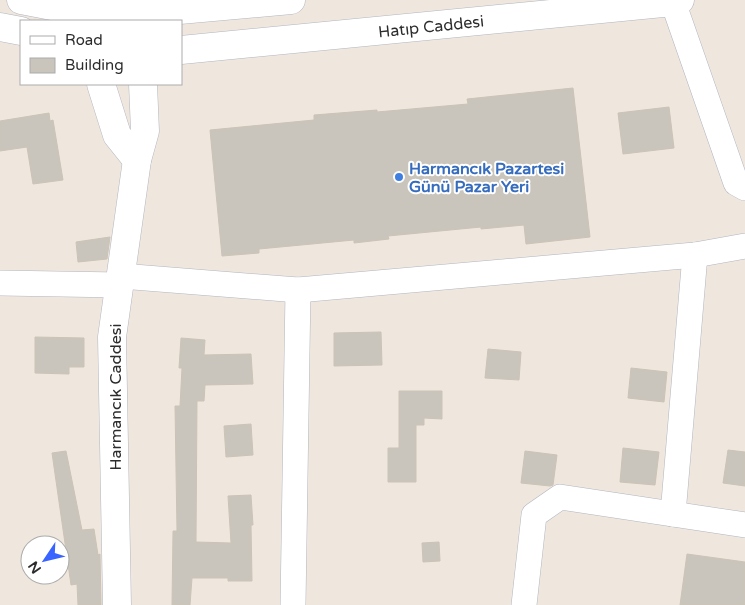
<svg xmlns="http://www.w3.org/2000/svg" width="745" height="605" font-family="'Varela Round',sans-serif">
	<style>
		.building { fill: #cac5bc; stroke: #cbc3b6 }
		.lines { fill: none; stroke-linecap: round; stroke-linejoin: round }
		.minor-casing { stroke: #b1b5c1; stroke-width: 26 }
		.tertiary-casing { stroke: #b1b5c1; stroke-width: 29 }
		.secondary-casing { stroke: #b1b5c1; stroke-width: 29 }
		.minor { stroke: #fff; stroke-width: 25 }
		.tertiary { stroke: #fff; stroke-width: 28 }
		.secondary { stroke: #fff; stroke-width: 28 }
		.shop-dot { fill: #3f7fe0; stroke: #fff; stroke-width: 2 }
		.labels { text-anchor: middle; stroke-width: 4; stroke-linejoin: round; paint-order: stroke }
		.street-label { font-size: 16px; fill: #2c2c2c; stroke: #fff }
		.shop-label { font-size: 16px; font-weight: bold; fill: #366cbe; stroke: #fff; text-anchor: start }
	</style>
	<rect width="100%" height="100%" fill="#efe7dd"/>
	<g class="building">
		<path d="M 573,88 L 590,237 L 526,244 L 524,225 L 481,229 L 481,227 L 388,236 L 389,239 L 354,243 L 354,240 L 259,249 L 259,253 L 222,256 L 210,130 L 314,120 L 314,115 L 377,110 L 377,112 L 468,104 L 467,99 Z"/>
		<path d="M 669,107 L 674,148 L 623,154 L 618,113 Z"/>
		<path d="M 49,113 L 50,121 L 53,120 L 63,180 L 33,184 L 27,147 L 0,151 L 0,121 Z"/>
		<path d="M 110,237 L 107,259 L 78,262 L 76,242 Z"/>
		<path d="M 381,332 L 382,365 L 334,366 L 334,333 Z"/>
		<path d="M 35,337 L 84,338 L 84,367 L 69,367 L 69,374 L 35,373 Z"/>
		<path d="M 181,338 L 205,340 L 204,355 L 251,354 L 253,384 L 205,385 L 204,401 L 197,401 L 196,542 L 231,543 L 228,496 L 251,495 L 253,525 L 251,525 L 252,581 L 228,581 L 228,578 L 192,578 L 190,605 L 172,605 L 173,531 L 177,531 L 175,406 L 180,406 L 182,368 L 179,368 Z"/>
		<path d="M 488,349 L 521,352 L 519,380 L 485,378 Z"/>
		<path d="M 631,368 L 667,372 L 664,402 L 628,398 Z"/>
		<path d="M 399,391 L 442,391 L 442,419 L 424,418 L 424,425 L 416,425 L 416,482 L 388,482 L 388,448 L 399,448 Z"/>
		<path d="M 251,424 L 253,455 L 226,457 L 224,426 Z"/>
		<path d="M 623,448 L 659,452 L 655,485 L 620,482 Z"/>
		<path d="M 728,450 L 745,452 L 745,486 L 723,483 Z"/>
		<path d="M 66,451 L 82,530 L 94,529 L 98,555 L 100,554 L 101,605 L 78,605 L 77,584 L 71,585 L 52,453 Z"/>
		<path d="M 525,451 L 557,455 L 553,485 L 550,486 L 521,483 Z"/>
		<path d="M 439,542 L 440,561 L 423,562 L 422,543 Z"/>
		<path d="M 687,554 L 745,562 L 745,605 L 680,605 Z"/>
	</g>
	<g class="lines">
		<g class="minor-casing">
			<g id="minor">
				<path d="M 673,2 L 736,183 L 745,188"/>
				<path d="M 121,276 L 298,290 L 695,255 L 745,246"/>
				<path d="M 0,283 L 120,285"/>
				<path d="M 673,514 L 695,255"/>
				<path d="M 293,605 L 298,290"/>
				<path d="M 524,605 L 534,515 L 560,497 L 745,525"/>
			</g>
		</g>
		<g class="tertiary-casing">
			<g id="tertiary">
				<path d="M 101,84 L 117,135 L 137,160"/>
				<path d="M 117,605 L 112,337 L 137,160 L 145,131 L 143,84"/>
			</g>
		</g>
		<g class="secondary-casing">
			<g id="secondary">
				<path d="M 21,0 L 83,12 L 135,14 L 291,0"/>
				<path d="M 0,27 L 21,31"/>
				<path d="M 181,50 L 673,2 L 680,0"/>
			</g>
		</g>
		<use href="#minor" class="minor"/>
		<use href="#tertiary" class="tertiary"/>
		<use href="#secondary" class="secondary"/>
	</g>
	<circle class="shop-dot" cx="399" cy="177" r="5"/>
	<g class="labels">
		<g class="street-label">
			<text transform="translate(431 26) rotate(-6)" y="6">Hatıp Caddesi</text>
			<text transform="translate(115 397) rotate(-90)" y="6">Harmancık Caddesi</text>
		</g>
		<g class="shop-label">
			<text x="409" y="174">Harmancık Pazartesi<tspan x="409" dy="18">Günü Pazar Yeri</tspan></text>
		</g>
	</g>
	<rect x="20" y="20" width="162" height="65" fill="#ffffff" stroke="#ababab"/>
	<rect x="30" y="36" width="25" height="8" fill="#ffffff" stroke="#ababab"/>
	<text x="65" y="45" font-size="15" fill="#2c2c2c">Road</text>
	<rect x="30" y="58" width="25" height="15" fill="#cac5bc" stroke="#ababab"/>
	<text x="65" y="70" font-size="15" fill="#2c2c2c">Building</text>
	<g transform="translate(45 560) rotate(235)"><circle r="24" fill="#ffffff" stroke="#ababab"/>
	<path d="M0-4L9 19L0 12L-9 19Z" fill="#3a64ff"/>
	<text y="-8" font-size="14" font-weight="bold" text-anchor="middle" fill="#2c2c2c">N</text>
	</g>
</svg>
